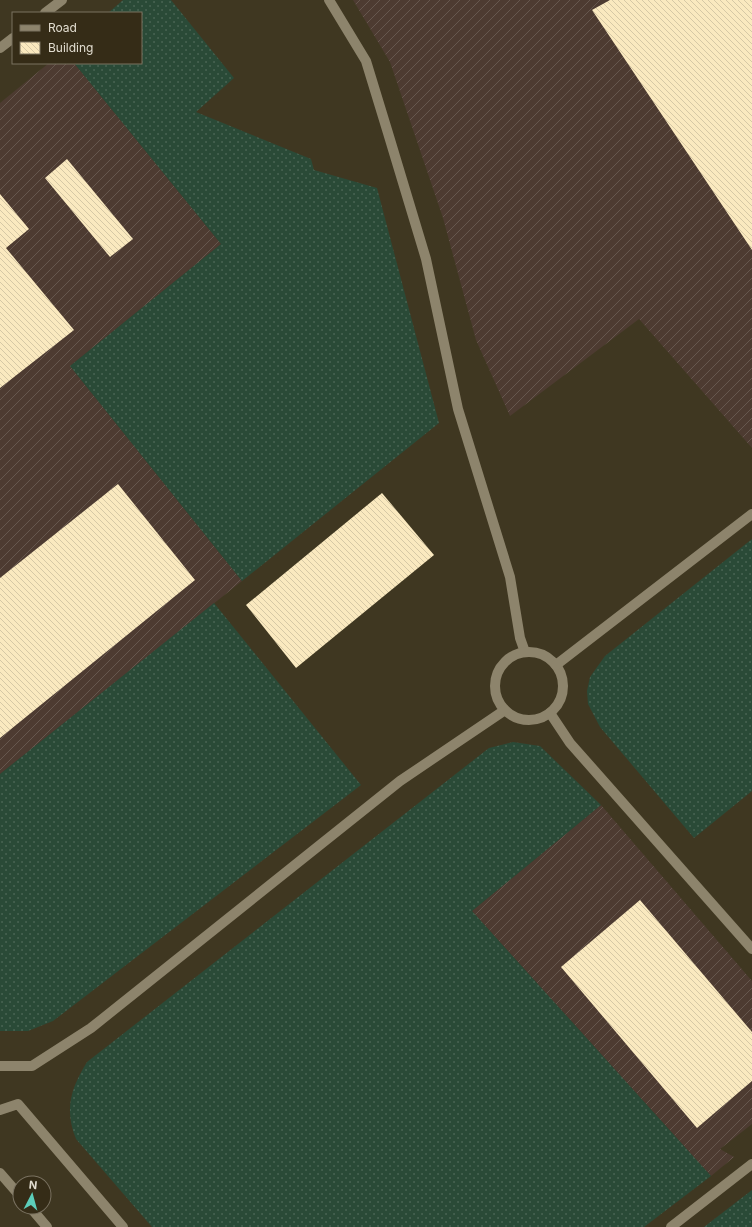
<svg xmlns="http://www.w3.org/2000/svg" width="752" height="1227" font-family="Inter,sans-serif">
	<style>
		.industrial { fill: url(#industrial-furrows) }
		.grass { fill: url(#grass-dots) }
		.building { fill: url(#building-back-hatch) }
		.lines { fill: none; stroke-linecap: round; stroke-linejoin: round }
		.minor { stroke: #8d846c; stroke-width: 10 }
	</style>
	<defs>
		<pattern id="industrial-furrows" width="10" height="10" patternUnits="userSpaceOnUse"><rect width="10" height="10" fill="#4d3b31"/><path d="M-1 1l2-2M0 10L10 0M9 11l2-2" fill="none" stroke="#66574e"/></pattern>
		<pattern id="grass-dots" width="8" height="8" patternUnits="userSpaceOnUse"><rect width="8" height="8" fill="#2a4a37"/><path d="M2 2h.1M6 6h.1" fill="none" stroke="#496453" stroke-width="1.8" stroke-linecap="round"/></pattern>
		<pattern id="building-back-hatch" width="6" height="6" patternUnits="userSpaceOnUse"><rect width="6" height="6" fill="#fae9bf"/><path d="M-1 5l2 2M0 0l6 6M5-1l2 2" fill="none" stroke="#d6c8a5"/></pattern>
	</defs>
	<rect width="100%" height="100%" fill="#3f3721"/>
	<g class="industrial">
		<path d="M 353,0 L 752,0 L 752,448 L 639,319 L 510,416 L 476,340 L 443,218 L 390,62 Z"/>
		<path d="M 49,63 L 74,63 L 221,244 L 70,366 L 242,581 L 0,774 L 0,103 Z"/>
		<path d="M 601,805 L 752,981 L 752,1124 L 720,1149 L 734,1157 L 711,1176 L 472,911 Z"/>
	</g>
	<g class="grass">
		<path d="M 123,0 L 171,0 L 234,78 L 196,112 L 311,159 L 314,170 L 377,188 L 439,423 L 242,581 L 70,366 L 221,244 L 74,63 L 141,63 L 141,13 L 108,13 Z"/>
		<path d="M 752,539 L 752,791 L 694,838 L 600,727 L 588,704 L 587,691 L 590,677 L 605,656 Z"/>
		<path d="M 214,603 L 361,785 L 53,1021 L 28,1031 L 0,1031 L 0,774 Z"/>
		<path d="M 513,742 L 540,746 L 601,805 L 472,911 L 711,1176 L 644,1227 L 152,1227 L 76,1139 C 64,1109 71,1088 87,1062 L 489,748 Z"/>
		<path d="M 752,1190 L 752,1227 L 704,1227 Z"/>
	</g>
	<g class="building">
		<path d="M 610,0 L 752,0 L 752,250 L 592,10 Z"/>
		<path d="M 67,159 L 133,239 L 110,257 L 45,178 Z"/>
		<path d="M 0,194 L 29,229 L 6,248 L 74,330 L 0,388 Z"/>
		<path d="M 118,484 L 195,580 L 0,738 L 0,578 Z"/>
		<path d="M 382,493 L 434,555 L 296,668 L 246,605 Z"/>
		<path d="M 640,900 L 752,1032 L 752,1081 L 697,1128 L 561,967 Z"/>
	</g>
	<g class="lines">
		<g class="minor">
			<path d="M 329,0 L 366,61 L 388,133 L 426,259 L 458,409 L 510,577 L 520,638 L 525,652"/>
			<path d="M 45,13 L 62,0"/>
			<path d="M 0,48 L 13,38"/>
			<circle cx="529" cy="686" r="34"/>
			<path d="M 556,665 L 752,514"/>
			<path d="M 550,713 L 570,743 L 752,949"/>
			<path d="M 0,1066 L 32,1066 L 91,1028 L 400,781 L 505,710"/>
			<path d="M 0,1110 L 18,1104 L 123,1227"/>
			<path d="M 0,1173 L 20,1196"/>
			<path d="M 30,1207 L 47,1227"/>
			<path d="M 671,1227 L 752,1164"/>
		</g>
	</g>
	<rect x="12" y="12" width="130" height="52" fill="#352c17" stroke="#7a7261"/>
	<rect x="20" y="25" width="20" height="6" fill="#8d846c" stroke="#7a7261"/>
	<text x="48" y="32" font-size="12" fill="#e1dccf">Road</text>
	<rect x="20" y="42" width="20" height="12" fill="url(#building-back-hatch)" stroke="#7a7261"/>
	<text x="48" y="52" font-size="12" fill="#e1dccf">Building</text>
	<g transform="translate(32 1195) rotate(6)"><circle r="19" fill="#352c17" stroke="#7a7261"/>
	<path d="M0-3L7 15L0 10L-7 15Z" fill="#5cceba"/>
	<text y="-6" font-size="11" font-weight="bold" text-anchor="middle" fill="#e1dccf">N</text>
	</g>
</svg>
